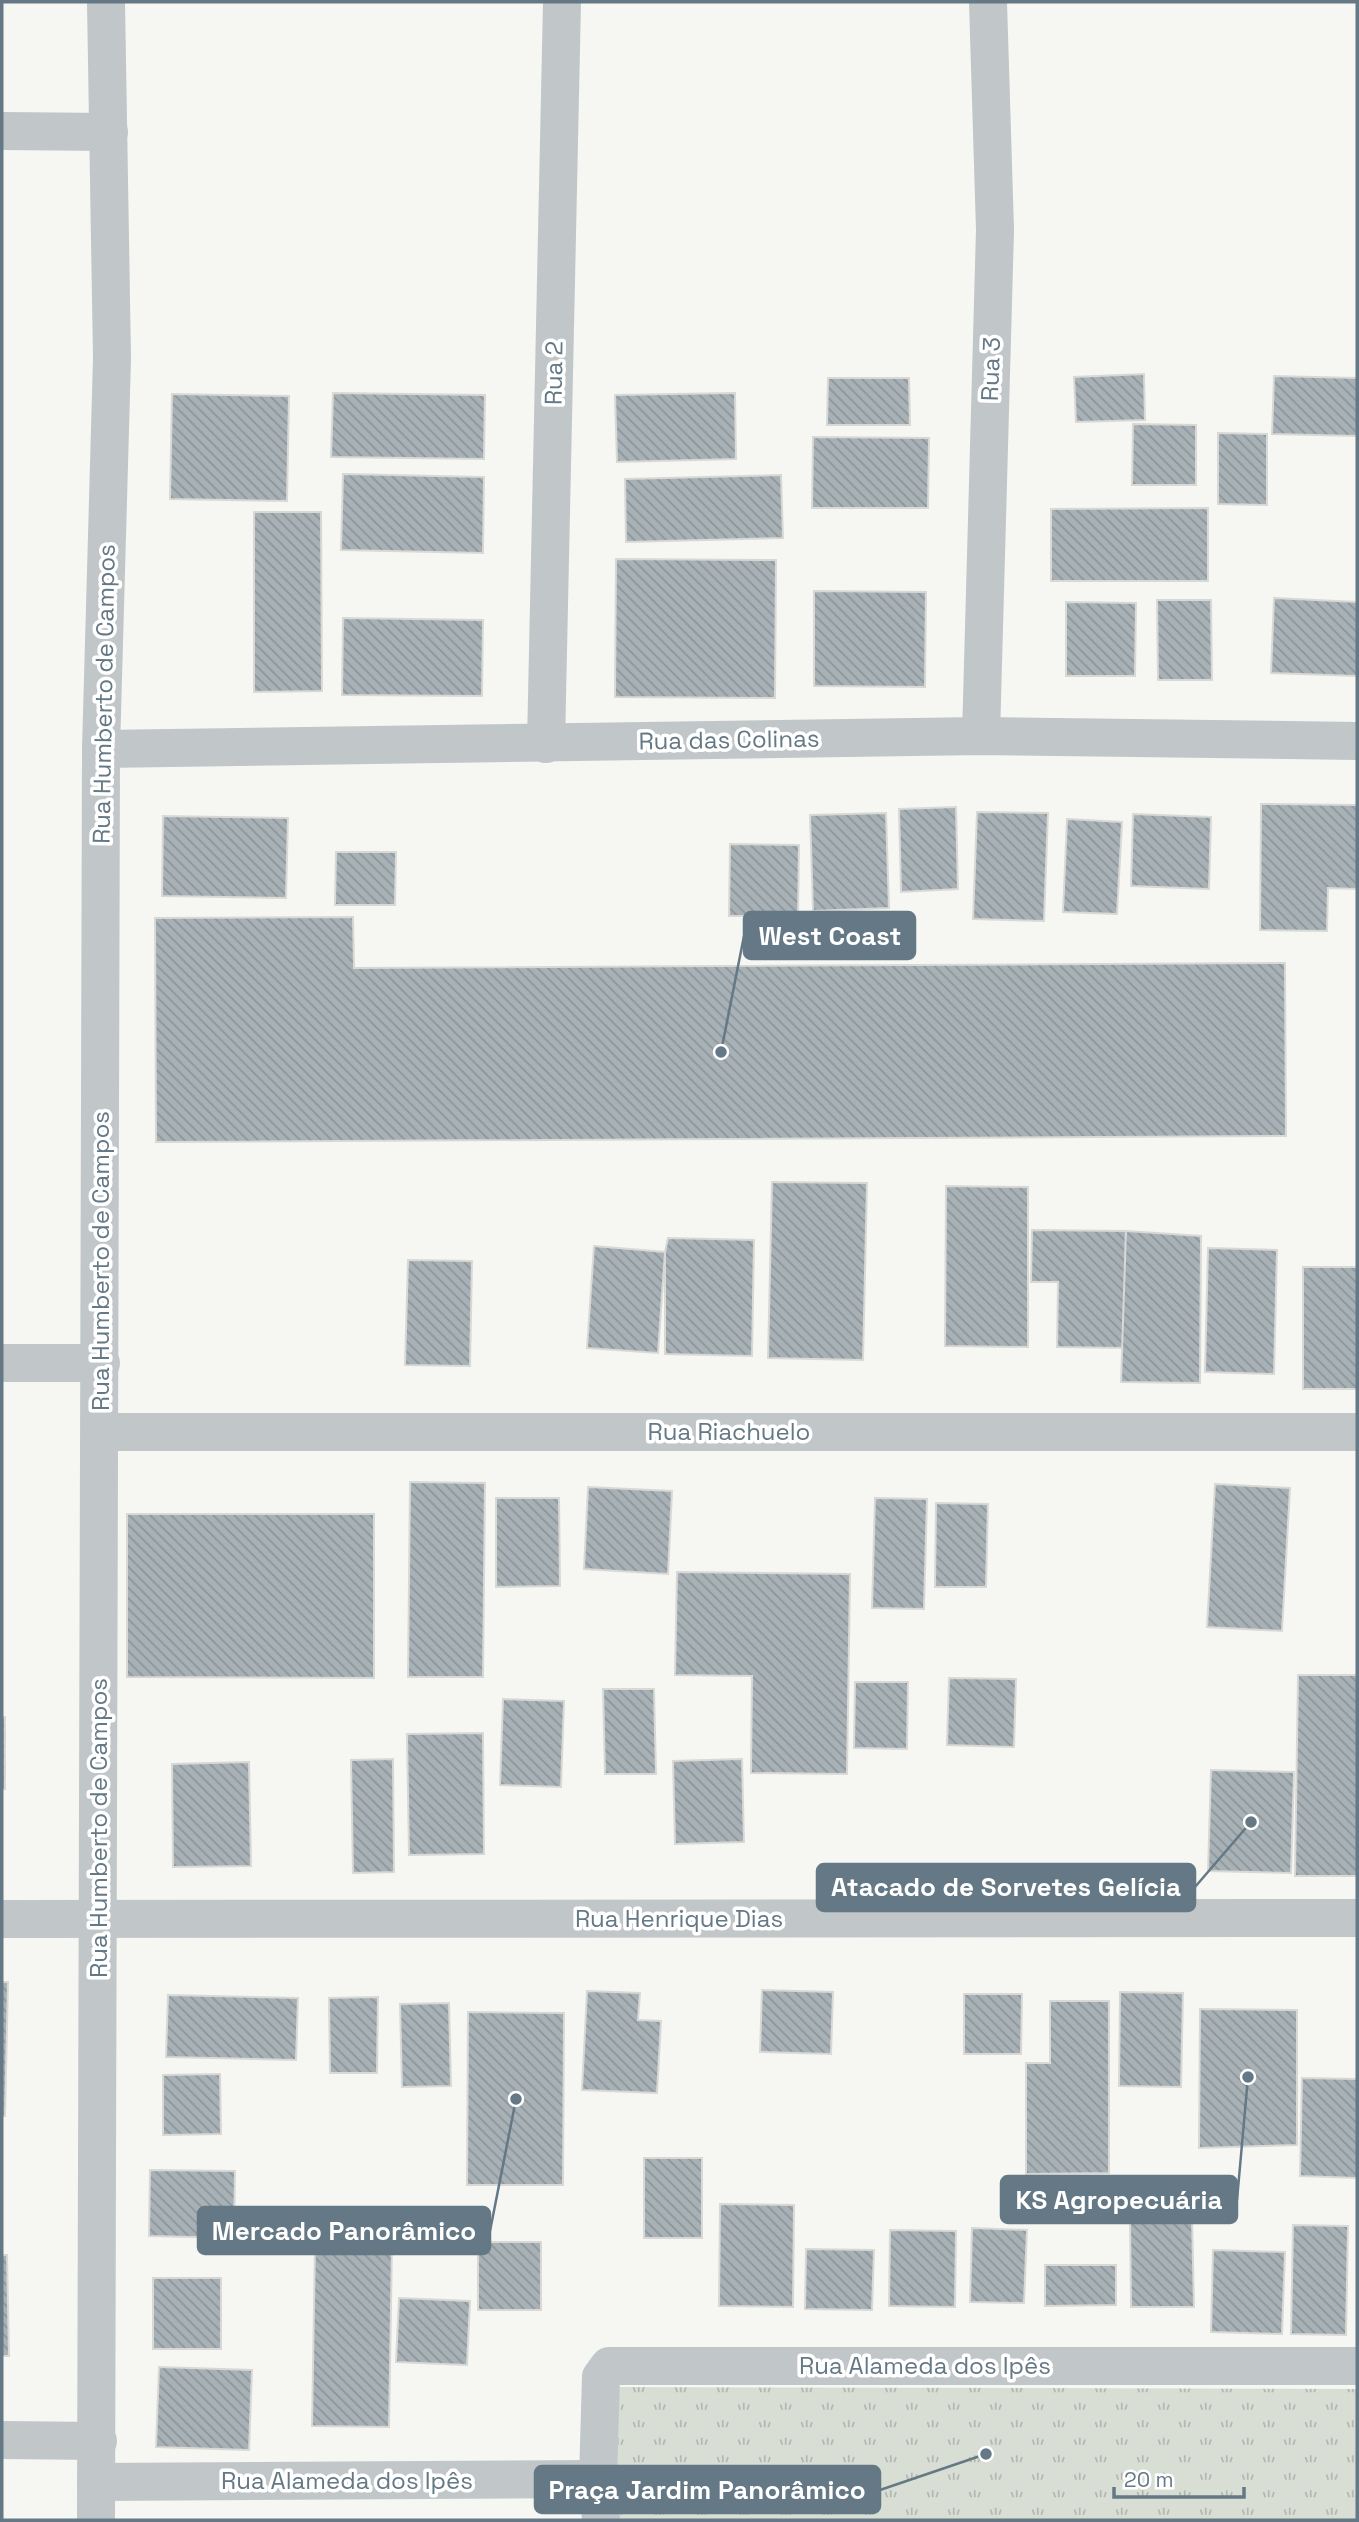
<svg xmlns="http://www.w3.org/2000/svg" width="1359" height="2522" font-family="'Space Grotesk',sans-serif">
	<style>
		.grass { fill: url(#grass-tufts) }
		.building { fill: url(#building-back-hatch); stroke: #d8d8d5; stroke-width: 2 }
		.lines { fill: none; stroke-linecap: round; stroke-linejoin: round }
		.street { stroke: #c1c6c9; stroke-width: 38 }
		.labels { text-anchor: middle; stroke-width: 7; stroke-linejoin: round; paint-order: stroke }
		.street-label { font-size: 24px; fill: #647885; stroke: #fff }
		.leader { fill: none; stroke: #647885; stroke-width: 2.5 }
		.callout-dot { fill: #647885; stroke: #fff; stroke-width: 2.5 }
		.callout { fill: #647885; stroke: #647885; stroke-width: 2.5 }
		.callout-label { font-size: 26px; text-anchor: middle; font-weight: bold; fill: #fff }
	</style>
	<defs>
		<pattern id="grass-tufts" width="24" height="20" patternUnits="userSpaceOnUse" patternTransform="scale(1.75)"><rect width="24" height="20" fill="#d8ded4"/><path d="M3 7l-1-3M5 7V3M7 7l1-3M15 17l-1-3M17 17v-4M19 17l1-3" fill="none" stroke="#b3b9b2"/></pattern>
		<pattern id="building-back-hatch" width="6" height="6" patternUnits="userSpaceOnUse" patternTransform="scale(1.75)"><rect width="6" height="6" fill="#a8b1b6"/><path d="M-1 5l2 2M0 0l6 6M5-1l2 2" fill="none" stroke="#8c959a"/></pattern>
	</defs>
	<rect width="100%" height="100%" fill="#f6f6f3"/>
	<path class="grass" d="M 612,2387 L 1357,2389 L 1357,2520 L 616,2520 Z"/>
	<g class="building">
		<path d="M 1144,374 L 1145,420 L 1076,422 L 1074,377 Z"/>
		<path d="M 1274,376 L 1357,378 L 1357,436 L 1272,434 Z"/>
		<path d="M 828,378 L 909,378 L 910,425 L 827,425 Z"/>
		<path d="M 333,393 L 485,395 L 484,459 L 331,457 Z"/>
		<path d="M 735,393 L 736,459 L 617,462 L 615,395 Z"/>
		<path d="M 172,394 L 289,396 L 287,501 L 170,499 Z"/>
		<path d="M 1133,424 L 1196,425 L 1196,485 L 1132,485 Z"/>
		<path d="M 1218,433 L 1267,434 L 1267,505 L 1218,504 Z"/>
		<path d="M 813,437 L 929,438 L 928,508 L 812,508 Z"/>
		<path d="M 343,474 L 484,477 L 483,553 L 341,550 Z"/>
		<path d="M 781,475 L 783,538 L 626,542 L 625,479 Z"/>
		<path d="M 1208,508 L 1208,581 L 1051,581 L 1051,509 Z"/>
		<path d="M 254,512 L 321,512 L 322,691 L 254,692 Z"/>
		<path d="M 616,559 L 776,560 L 775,698 L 615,697 Z"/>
		<path d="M 814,591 L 926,592 L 925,687 L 814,686 Z"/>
		<path d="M 1274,598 L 1357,602 L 1357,676 L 1271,673 Z"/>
		<path d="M 1157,600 L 1211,600 L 1212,680 L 1158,680 Z"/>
		<path d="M 1066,602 L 1136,603 L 1135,676 L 1066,676 Z"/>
		<path d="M 343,618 L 483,620 L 482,696 L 342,695 Z"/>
		<path d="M 1261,804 L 1357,805 L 1357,889 L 1328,888 L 1327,931 L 1260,930 Z"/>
		<path d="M 956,807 L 958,889 L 901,892 L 899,809 Z"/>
		<path d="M 977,812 L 1048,813 L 1044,921 L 973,919 Z"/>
		<path d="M 886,813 L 889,908 L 813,911 L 810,815 Z"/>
		<path d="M 1133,814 L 1211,817 L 1209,889 L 1131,886 Z"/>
		<path d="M 163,816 L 288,818 L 286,898 L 162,896 Z"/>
		<path d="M 1067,819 L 1122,822 L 1117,914 L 1063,912 Z"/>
		<path d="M 730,844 L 799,845 L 798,916 L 729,916 Z"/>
		<path d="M 336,852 L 396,852 L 395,905 L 335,905 Z"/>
		<path d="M 353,917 L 354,968 L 1285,963 L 1286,1136 L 156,1142 L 155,918 Z"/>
		<path d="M 772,1182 L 867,1183 L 863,1360 L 768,1358 Z"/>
		<path d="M 946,1186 L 1028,1187 L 1028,1347 L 945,1346 Z"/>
		<path d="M 1032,1230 L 1126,1231 L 1124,1348 L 1057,1347 L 1058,1282 L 1031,1282 Z"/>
		<path d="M 1126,1231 L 1201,1236 L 1200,1383 L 1121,1382 Z"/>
		<path d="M 668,1238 L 754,1240 L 752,1356 L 665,1354 L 665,1252 Z"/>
		<path d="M 594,1246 L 665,1252 L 658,1353 L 587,1348 Z"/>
		<path d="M 1208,1248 L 1277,1250 L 1274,1374 L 1205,1372 Z"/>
		<path d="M 408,1260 L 472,1261 L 470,1366 L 405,1365 Z"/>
		<rect x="1303" y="1267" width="54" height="122"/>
		<path d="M 410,1482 L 485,1483 L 483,1677 L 408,1677 Z"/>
		<path d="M 1215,1484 L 1290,1488 L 1282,1631 L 1207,1627 Z"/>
		<path d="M 588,1487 L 672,1491 L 668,1574 L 584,1569 Z"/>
		<path d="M 496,1498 L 559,1498 L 560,1586 L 496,1587 Z"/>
		<path d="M 875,1498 L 927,1499 L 924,1609 L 872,1608 Z"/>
		<path d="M 936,1503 L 988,1504 L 986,1587 L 935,1587 Z"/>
		<path d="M 127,1514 L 374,1514 L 374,1678 L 127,1677 Z"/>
		<path d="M 677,1572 L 850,1574 L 847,1774 L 751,1773 L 752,1676 L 675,1675 Z"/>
		<path d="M 1298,1675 L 1357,1675 L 1357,1876 L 1295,1876 Z"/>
		<path d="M 949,1678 L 1016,1679 L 1014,1747 L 947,1745 Z"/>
		<path d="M 855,1682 L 908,1682 L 907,1749 L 854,1748 Z"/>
		<path d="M 603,1689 L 654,1689 L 656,1774 L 605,1774 Z"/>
		<path d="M 503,1699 L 564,1701 L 561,1787 L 500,1785 Z"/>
		<rect x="2" y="1717" width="3" height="72"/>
		<path d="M 483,1733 L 484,1854 L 409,1855 L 407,1734 Z"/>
		<path d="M 393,1759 L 394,1872 L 353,1873 L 351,1760 Z"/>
		<path d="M 742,1759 L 744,1842 L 675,1844 L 673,1761 Z"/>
		<path d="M 249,1762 L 251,1866 L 173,1867 L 172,1764 Z"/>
		<path d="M 1211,1770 L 1294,1772 L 1291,1873 L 1208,1871 Z"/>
		<path d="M 2,1982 L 8,1982 L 5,2116 L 2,2116 Z"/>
		<path d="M 762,1990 L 833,1992 L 831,2054 L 760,2052 Z"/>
		<path d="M 587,1991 L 640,1993 L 638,2020 L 661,2021 L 657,2093 L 582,2090 Z"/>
		<path d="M 1120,1992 L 1183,1993 L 1181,2087 L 1119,2086 Z"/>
		<path d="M 964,1994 L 1022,1994 L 1021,2054 L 964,2054 Z"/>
		<path d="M 168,1995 L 298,1998 L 296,2060 L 166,2057 Z"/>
		<path d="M 378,1997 L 377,2073 L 330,2073 L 329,1998 Z"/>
		<path d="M 1050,2001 L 1109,2001 L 1109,2173 L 1026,2174 L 1026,2063 L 1050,2063 Z"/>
		<path d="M 449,2003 L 451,2086 L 402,2087 L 400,2004 Z"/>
		<path d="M 1200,2009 L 1297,2010 L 1297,2145 L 1199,2148 Z"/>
		<path d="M 468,2012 L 564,2013 L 563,2185 L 467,2185 Z"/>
		<path d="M 220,2074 L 221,2134 L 163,2135 L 163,2075 Z"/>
		<path d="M 1302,2078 L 1357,2079 L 1357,2178 L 1300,2176 Z"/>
		<rect x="644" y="2158" width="58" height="80"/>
		<path d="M 150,2170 L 235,2171 L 234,2238 L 149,2236 Z"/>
		<path d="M 720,2204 L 794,2205 L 793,2307 L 719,2306 Z"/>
		<path d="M 1192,2217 L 1194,2307 L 1131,2307 L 1130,2219 Z"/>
		<path d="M 1293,2225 L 1348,2226 L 1346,2335 L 1291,2334 Z"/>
		<path d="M 972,2228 L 1027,2230 L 1024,2303 L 970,2302 Z"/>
		<path d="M 890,2230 L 956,2231 L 955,2307 L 889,2306 Z"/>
		<rect x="478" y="2242" width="63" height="68"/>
		<path d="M 315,2246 L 392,2246 L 389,2427 L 312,2426 Z"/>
		<path d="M 806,2249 L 874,2250 L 872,2310 L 805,2309 Z"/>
		<path d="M 1213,2250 L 1285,2252 L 1282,2334 L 1211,2332 Z"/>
		<path d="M 2,2255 L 7,2255 L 9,2356 L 2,2356 Z"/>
		<path d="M 1045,2265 L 1116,2265 L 1116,2305 L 1045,2306 Z"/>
		<rect x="153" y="2278" width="68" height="71"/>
		<path d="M 399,2298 L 470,2301 L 467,2365 L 396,2362 Z"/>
		<path d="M 159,2367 L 252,2370 L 249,2450 L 156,2447 Z"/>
	</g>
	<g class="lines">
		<g class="street">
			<path d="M 2,131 L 109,132"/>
			<path d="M 981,736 L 995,230 L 988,2"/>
			<path d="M 546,744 L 562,2"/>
			<path d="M 101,749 L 981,736 L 1357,741"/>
			<path d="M 2,1363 L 101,1363"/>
			<path d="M 101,1432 L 1357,1432"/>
			<path d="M 2,1919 L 1357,1918"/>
			<path d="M 2,2440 L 98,2441"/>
			<path d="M 96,2482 L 598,2479"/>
			<path d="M 96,2520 L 101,749 L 112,358 L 106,2"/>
			<path d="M 601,2520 L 598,2479 L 601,2377 L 609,2366 L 1357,2366"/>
		</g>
	</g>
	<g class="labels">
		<g class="street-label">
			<text transform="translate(991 369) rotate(-88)" y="8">Rua 3</text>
			<text transform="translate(554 373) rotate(-89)" y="8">Rua 2</text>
			<text transform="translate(104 694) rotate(-89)" y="8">Rua Humberto de Campos</text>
			<text transform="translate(729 740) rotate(-1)" y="8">Rua das Colinas</text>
			<text transform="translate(101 1261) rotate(-90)" y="8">Rua Humberto de Campos</text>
			<text x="729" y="1440">Rua Riachuelo</text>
			<text transform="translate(99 1828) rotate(-90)" y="8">Rua Humberto de Campos</text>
			<text x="679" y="1927">Rua Henrique Dias</text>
			<text x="925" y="2374">Rua Alameda dos Ipês</text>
			<text x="347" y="2489">Rua Alameda dos Ipês</text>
		</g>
	</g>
	<path class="leader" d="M721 1052L744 936M1251 1822L1195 1887M1248 2077L1237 2200M516 2099L490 2231M986 2454L880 2490"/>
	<g class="callout-dot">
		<circle cx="721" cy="1052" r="7"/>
		<circle cx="1251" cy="1822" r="7"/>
		<circle cx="1248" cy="2077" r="7"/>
		<circle cx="516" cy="2099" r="7"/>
		<circle cx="986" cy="2454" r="7"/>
	</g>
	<g class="callout">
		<rect x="744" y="912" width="171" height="47" rx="7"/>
		<rect x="817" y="1864" width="378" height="47" rx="7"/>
		<rect x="1001" y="2176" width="236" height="47" rx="7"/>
		<rect x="198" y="2207" width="292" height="47" rx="7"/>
		<rect x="535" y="2466" width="345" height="47" rx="7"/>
	</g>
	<g class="callout-label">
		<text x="830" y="945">West Coast</text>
		<text x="1006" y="1896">Atacado de Sorvetes Gelícia</text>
		<text x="1119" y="2209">KS Agropecuária</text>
		<text x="344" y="2240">Mercado Panorâmico</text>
		<text x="707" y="2499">Praça Jardim Panorâmico</text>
	</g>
	<rect width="1359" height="2522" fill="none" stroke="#647885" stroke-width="7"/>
	<path d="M1114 2487v10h130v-10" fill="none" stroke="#647885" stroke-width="3.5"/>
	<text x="1124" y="2487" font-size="21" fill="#647885" stroke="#ffffff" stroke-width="5" paint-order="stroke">20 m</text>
</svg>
